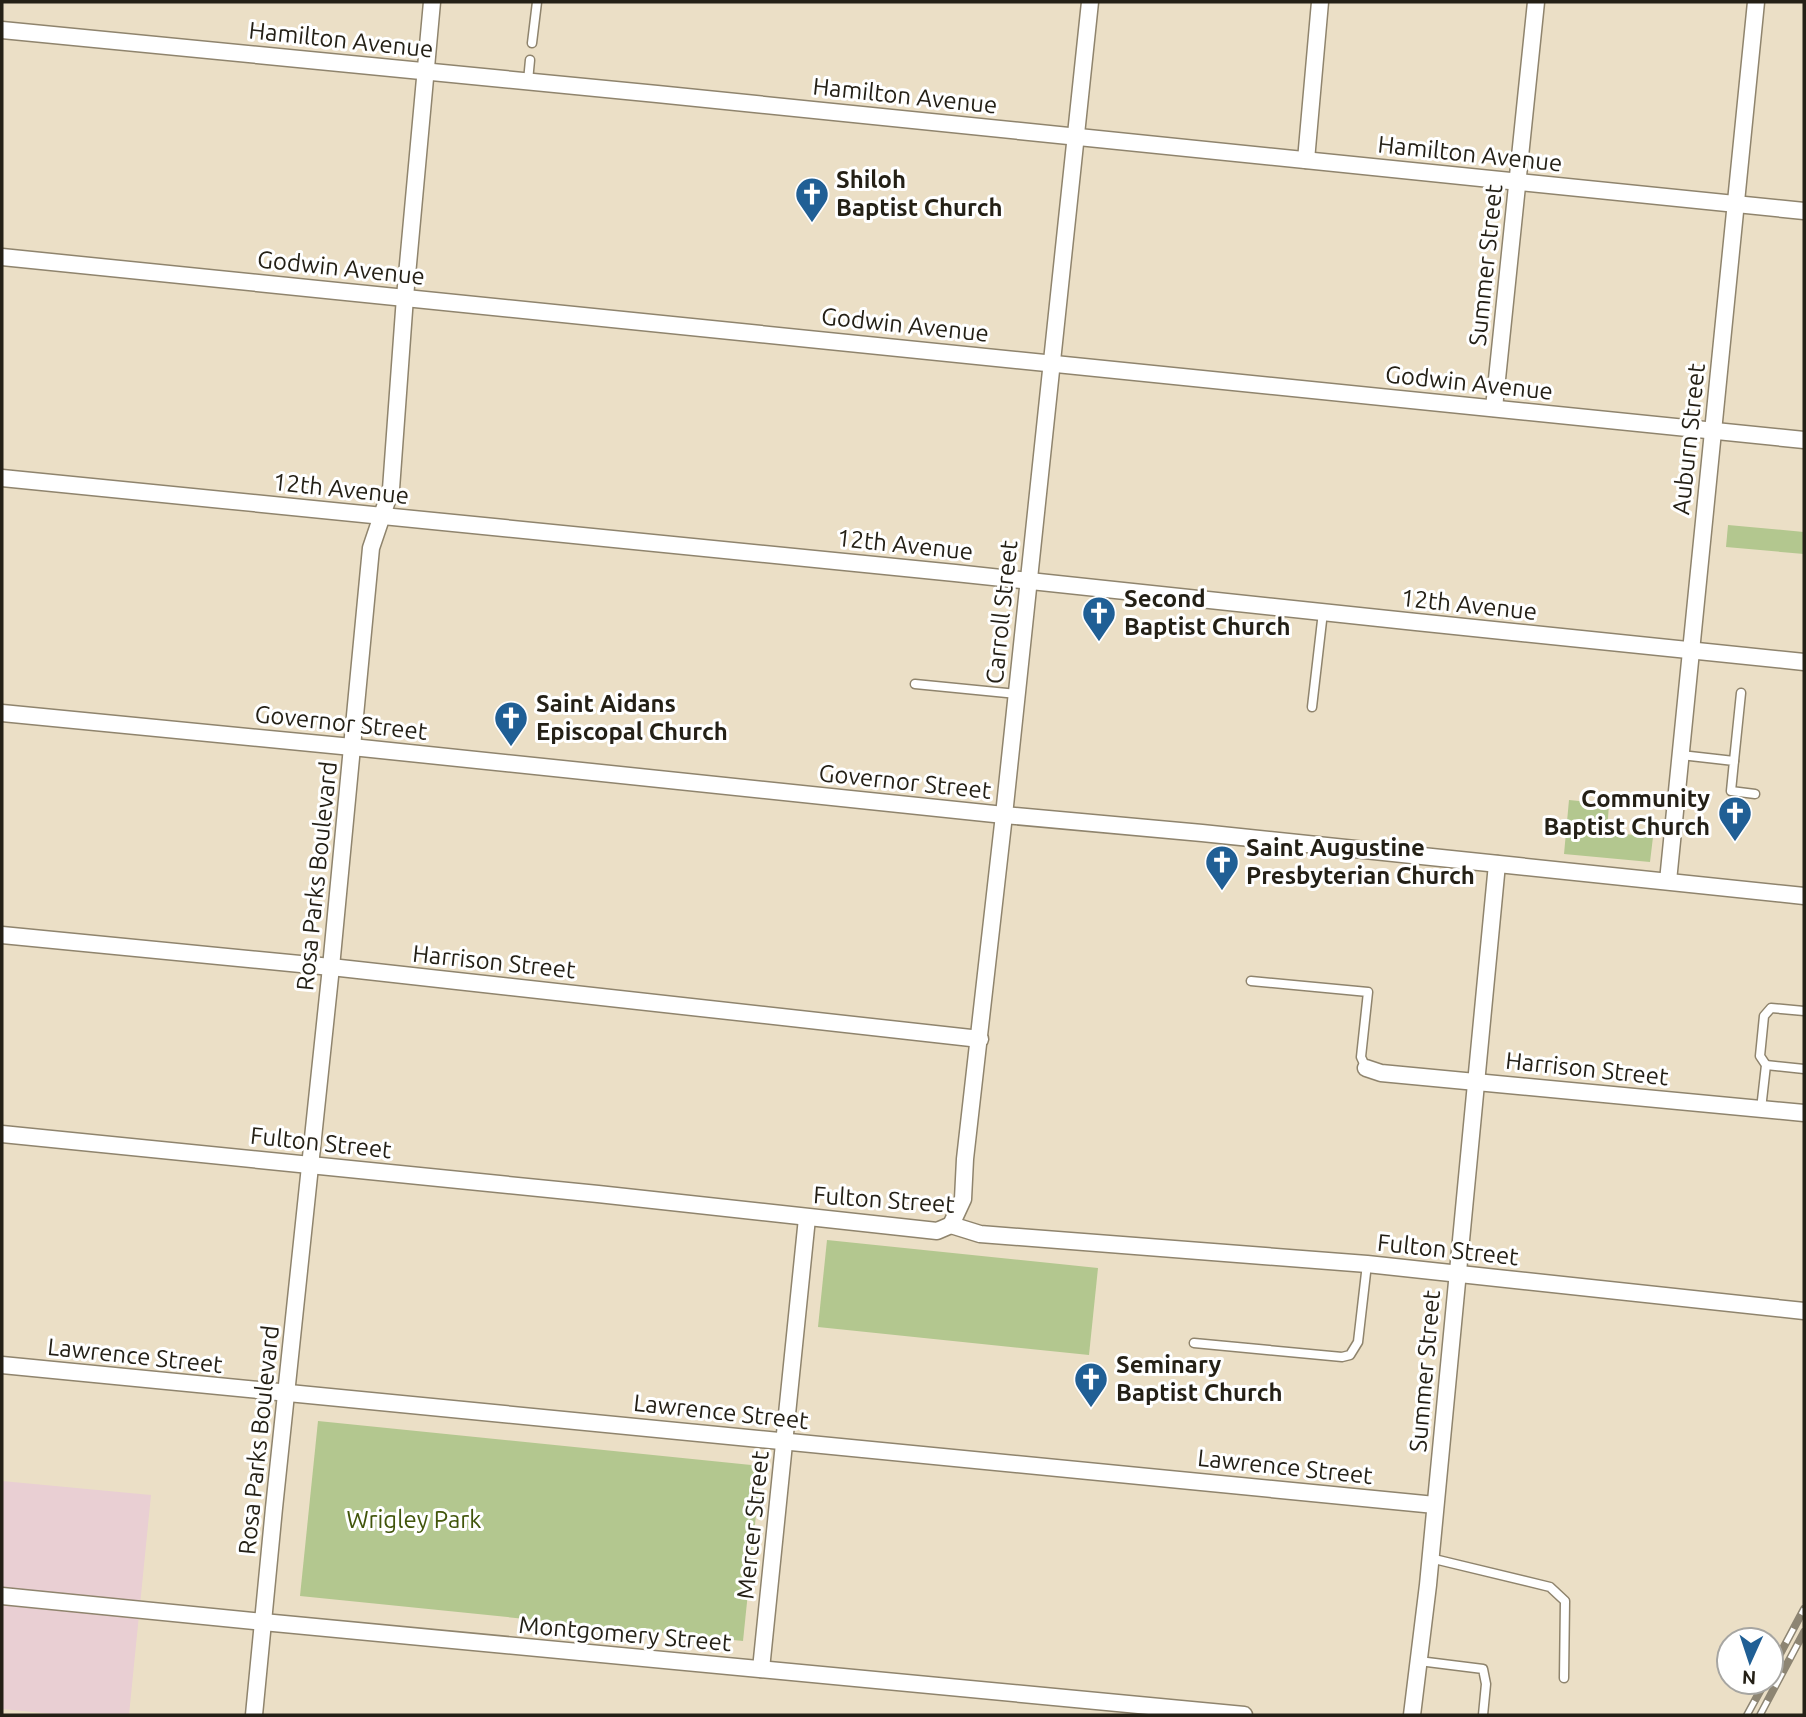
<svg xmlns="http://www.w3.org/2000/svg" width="1806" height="1717" font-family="Ubuntu,sans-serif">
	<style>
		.industrial { fill: #e9cfd3 }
		.green { fill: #b3c78f }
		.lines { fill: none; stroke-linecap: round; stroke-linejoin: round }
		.service-casing { stroke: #8f846d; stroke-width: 11 }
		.minor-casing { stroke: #8f846d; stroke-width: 19 }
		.service { stroke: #fff; stroke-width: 8 }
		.minor { stroke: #fff; stroke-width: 16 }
		.rail-casing { stroke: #8d8573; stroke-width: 8 }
		.rail { stroke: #fff; stroke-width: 5; stroke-dasharray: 16; stroke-linecap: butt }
		.labels { text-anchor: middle; stroke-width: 6; stroke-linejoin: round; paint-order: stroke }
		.street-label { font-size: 24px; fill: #242016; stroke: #fff }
		.poi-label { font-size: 24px; font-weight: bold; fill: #242016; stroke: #fff; text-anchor: start }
		.park-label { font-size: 24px; fill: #41550b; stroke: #fff }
	</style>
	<rect width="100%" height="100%" fill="#ebdfc6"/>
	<path class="industrial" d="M 2,1481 L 151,1495 L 129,1715 L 63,1715 L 2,1709 Z"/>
	<g class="green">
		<path d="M 1728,525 L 1804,532 L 1804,554 L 1726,547 Z"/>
		<path d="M 1569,800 L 1609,804 L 1607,832 L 1653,837 L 1650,862 L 1564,854 Z"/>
		<path d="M 827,1240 L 1098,1268 L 1089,1355 L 818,1327 Z"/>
		<path d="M 318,1421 L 761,1466 L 743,1641 L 300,1596 Z"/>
	</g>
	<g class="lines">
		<g class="service-casing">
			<g id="service">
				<path d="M 532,43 L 537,2"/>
				<path d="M 528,81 L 530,60"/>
				<path d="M 915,684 L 1017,694"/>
				<path d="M 1312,707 L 1323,612"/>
				<path d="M 1681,755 L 1734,761 L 1731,791 L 1755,794"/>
				<path d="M 1734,761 L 1741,693"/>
				<path d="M 1251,981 L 1368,992 L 1361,1057 L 1366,1068"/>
				<path d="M 1766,1065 L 1804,1069"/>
				<path d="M 1761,1109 L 1766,1065 L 1760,1056 L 1764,1016 L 1771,1008 L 1804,1011"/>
				<path d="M 1194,1343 L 1342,1357 L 1350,1355 L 1358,1342 L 1367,1264"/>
				<path d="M 1430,1558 L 1550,1587 L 1565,1601 L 1564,1678"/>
				<path d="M 1419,1661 L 1483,1669 L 1486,1684 L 1483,1715"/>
			</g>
		</g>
		<g class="minor-casing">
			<g id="minor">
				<path d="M 2,30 L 657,94 L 1804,211"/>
				<path d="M 1306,160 L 1320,2"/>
				<path d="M 2,257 L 1804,440"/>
				<path d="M 1494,408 L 1536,2"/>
				<path d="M 2,478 L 955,573 L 1416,622 L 1804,662"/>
				<path d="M 2,713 L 352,747 L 1004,815 L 1202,833 L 1804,896"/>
				<path d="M 1668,881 L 1756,2"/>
				<path d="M 2,935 L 331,967 L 980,1039"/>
				<path d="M 1366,1068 L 1381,1073 L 1804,1113"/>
				<path d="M 2,1134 L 598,1194 L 937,1231 L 951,1225 L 980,1234 L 1367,1264 L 1804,1311"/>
				<path d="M 951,1225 L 963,1199 L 965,1159 L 1004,815 L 1090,2"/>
				<path d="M 2,1365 L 1435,1505"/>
				<path d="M 2,1596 L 263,1622 L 1244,1715"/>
				<path d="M 761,1669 L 807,1218"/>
				<path d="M 254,1715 L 274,1508 L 331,967 L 371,548 L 391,489 L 405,297 L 432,2"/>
				<path d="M 1412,1715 L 1428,1585 L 1497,864"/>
			</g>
		</g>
		<use href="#service" class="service"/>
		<use href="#minor" class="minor"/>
		<g class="rail-casing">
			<g id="rail">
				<path d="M 1771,1671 L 1804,1609"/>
				<path d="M 1747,1715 L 1765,1682"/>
				<path d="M 1760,1715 L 1804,1632"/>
			</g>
		</g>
		<use href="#rail" class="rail"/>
	</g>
	<defs>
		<g id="church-pin" transform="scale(1.75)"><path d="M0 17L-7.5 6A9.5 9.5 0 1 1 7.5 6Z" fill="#205f95" stroke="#fff"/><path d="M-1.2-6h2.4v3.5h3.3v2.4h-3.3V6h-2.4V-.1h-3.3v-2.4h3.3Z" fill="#fff"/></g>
	</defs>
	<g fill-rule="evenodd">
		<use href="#church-pin" x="812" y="194"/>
		<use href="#church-pin" x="1099" y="613"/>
		<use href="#church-pin" x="511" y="718"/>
		<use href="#church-pin" x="1735" y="813"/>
		<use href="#church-pin" x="1222" y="862"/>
		<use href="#church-pin" x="1091" y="1379"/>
	</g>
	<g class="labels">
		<g class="street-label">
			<text transform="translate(341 40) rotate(6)" y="8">Hamilton Avenue</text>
			<text transform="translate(905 96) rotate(6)" y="8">Hamilton Avenue</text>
			<text transform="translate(1470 154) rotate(6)" y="8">Hamilton Avenue</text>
			<text transform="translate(1486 265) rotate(-84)" y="8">Summer Street</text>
			<text transform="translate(341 268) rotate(6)" y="8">Godwin Avenue</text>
			<text transform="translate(905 325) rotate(6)" y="8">Godwin Avenue</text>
			<text transform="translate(1469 383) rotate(6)" y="8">Godwin Avenue</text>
			<text transform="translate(1689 439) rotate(-84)" y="8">Auburn Street</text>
			<text transform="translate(341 489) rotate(6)" y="8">12th Avenue</text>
			<text transform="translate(905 545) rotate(6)" y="8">12th Avenue</text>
			<text transform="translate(1469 605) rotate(6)" y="8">12th Avenue</text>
			<text transform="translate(1002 612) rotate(-84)" y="8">Carroll Street</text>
			<text transform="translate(341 723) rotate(6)" y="8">Governor Street</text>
			<text transform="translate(905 782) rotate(6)" y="8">Governor Street</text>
			<text transform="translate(317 876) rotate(-84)" y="8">Rosa Parks Boulevard</text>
			<text transform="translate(494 962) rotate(6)" y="8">Harrison Street</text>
			<text transform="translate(1587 1069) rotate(6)" y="8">Harrison Street</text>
			<text transform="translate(321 1143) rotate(6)" y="8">Fulton Street</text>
			<text transform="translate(884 1200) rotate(4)" y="8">Fulton Street</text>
			<text transform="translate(1448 1250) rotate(6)" y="8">Fulton Street</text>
			<text transform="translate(135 1356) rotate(6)" y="8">Lawrence Street</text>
			<text transform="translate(1425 1371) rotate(-85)" y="8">Summer Street</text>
			<text transform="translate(721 1412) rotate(6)" y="8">Lawrence Street</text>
			<text transform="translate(259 1440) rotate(-84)" y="8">Rosa Parks Boulevard</text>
			<text transform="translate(1285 1467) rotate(6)" y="8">Lawrence Street</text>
			<text transform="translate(753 1525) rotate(-84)" y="8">Mercer Street</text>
			<text transform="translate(625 1634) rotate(5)" y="8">Montgomery Street</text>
		</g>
		<g class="poi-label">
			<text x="836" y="188">Shiloh<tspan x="836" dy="28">Baptist Church</tspan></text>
			<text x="1124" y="607">Second<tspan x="1124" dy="28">Baptist Church</tspan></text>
			<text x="536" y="712">Saint Aidans<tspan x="536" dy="28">Episcopal Church</tspan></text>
			<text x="1710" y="807" text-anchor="end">Community<tspan x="1710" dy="28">Baptist Church</tspan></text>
			<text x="1246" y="856">Saint Augustine<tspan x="1246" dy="28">Presbyterian Church</tspan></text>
			<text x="1116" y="1373">Seminary<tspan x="1116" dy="28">Baptist Church</tspan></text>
		</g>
		<g class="park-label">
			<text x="414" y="1528">Wrigley Park</text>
		</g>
	</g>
	<rect width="1806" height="1717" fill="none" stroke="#242016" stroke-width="7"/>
	<g transform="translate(1750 1661) rotate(183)"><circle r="33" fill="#ffffff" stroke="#a7a6a2" stroke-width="2"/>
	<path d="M0-5L12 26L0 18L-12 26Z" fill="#205f95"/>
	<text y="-10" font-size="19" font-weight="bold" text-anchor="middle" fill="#242016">N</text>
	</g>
</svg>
